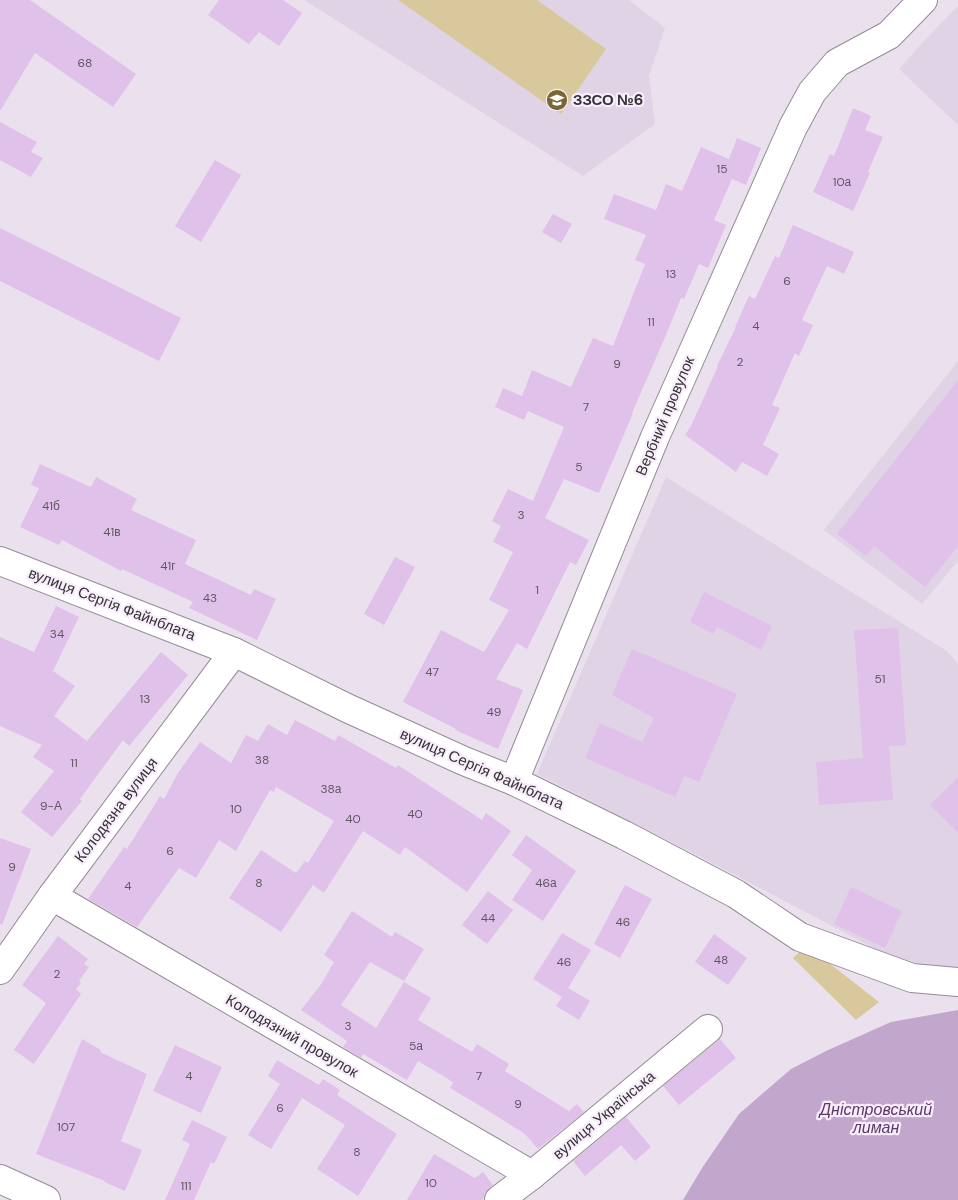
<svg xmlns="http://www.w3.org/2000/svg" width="958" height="1200" font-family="'DM Sans',sans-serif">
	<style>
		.built { fill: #e1d3e6 }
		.green { fill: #d9c89b }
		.water { fill: #c3a6cc }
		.building { fill: #e0c1e9 }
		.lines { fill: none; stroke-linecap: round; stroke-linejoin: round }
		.minor-casing { stroke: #948b97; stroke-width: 30 }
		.minor { stroke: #fff; stroke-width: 28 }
		.labels { text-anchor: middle; stroke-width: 4.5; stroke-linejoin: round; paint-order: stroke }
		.number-label { font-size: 12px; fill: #605663 }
		.poi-label { font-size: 15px; font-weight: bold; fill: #353236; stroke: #f8eefb; text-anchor: start }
		.street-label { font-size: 15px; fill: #353236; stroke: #f8eefb }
		.water-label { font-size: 16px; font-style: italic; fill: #5f386a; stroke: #f8eefb }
	</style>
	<rect width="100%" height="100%" fill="#ebe1ee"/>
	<g class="built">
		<path d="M 304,0 L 629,0 L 665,28 L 649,76 L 655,124 L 583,176 Z"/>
		<path d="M 958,6 L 958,125 L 899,69 L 925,40 Z"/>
		<path d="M 958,361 L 958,561 L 922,604 L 824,530 Z"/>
		<path d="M 666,477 L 947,651 L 958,664 L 958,970 L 944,971 L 885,954 L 722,868 L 537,774 Z"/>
	</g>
	<g class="green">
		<path d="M 398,0 L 537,0 L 606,49 L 561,114 Z"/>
		<path d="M 807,946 L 879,1002 L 856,1020 L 793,958 Z"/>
	</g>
	<path class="water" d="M 958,1010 L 958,1200 L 683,1200 L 702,1168 L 739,1114 L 791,1069 L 826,1051 L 891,1022 Z"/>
	<g class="building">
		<path d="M 0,0 L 30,0 L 136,74 L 113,107 L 35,53 L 0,111 Z"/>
		<path d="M 219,0 L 283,0 L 302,13 L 279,46 L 259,32 L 249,44 L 208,15 Z"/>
		<path d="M 853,108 L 871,116 L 865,130 L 883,137 L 868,172 L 870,173 L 853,211 L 813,192 L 830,154 L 834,156 Z"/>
		<path d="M 0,122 L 37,142 L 31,152 L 43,158 L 31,177 L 0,160 Z"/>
		<path d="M 737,138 L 761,148 L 746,185 L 732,179 L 714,220 L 726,225 L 708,268 L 699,264 L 684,299 L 681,298 L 666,335 L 632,413 L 633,413 L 599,493 L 564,479 L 545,518 L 589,540 L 576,565 L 570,562 L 527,649 L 517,643 L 496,679 L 523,690 L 498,749 L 455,730 L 456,729 L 403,702 L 441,630 L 484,652 L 509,610 L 489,600 L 513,552 L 493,542 L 501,526 L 492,521 L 508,489 L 533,501 L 564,427 L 528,411 L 524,420 L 495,407 L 503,388 L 522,396 L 532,370 L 571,387 L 593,338 L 613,346 L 645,264 L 635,260 L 646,235 L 604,219 L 614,194 L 656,210 L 666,184 L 682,191 L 701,147 L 729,159 Z"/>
		<path d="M 215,160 L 241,175 L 201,242 L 175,226 Z"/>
		<path d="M 553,214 L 572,224 L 561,243 L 542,232 Z"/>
		<path d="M 793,225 L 854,252 L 844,274 L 827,266 L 802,320 L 813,325 L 799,356 L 795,353 L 772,405 L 780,408 L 763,445 L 779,454 L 767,476 L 742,462 L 736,472 L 685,435 L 691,426 L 718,366 L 717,366 L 736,327 L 735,327 L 749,296 L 755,299 L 775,256 L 779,258 Z"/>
		<path d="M 0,228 L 181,318 L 159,361 L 0,281 Z"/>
		<path d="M 958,380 L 958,546 L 925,587 L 874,546 L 866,556 L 837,534 Z"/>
		<path d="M 40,464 L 91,487 L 96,477 L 137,499 L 131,510 L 196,540 L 185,564 L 251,595 L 254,589 L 276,599 L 257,640 L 189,608 L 193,602 L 122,569 L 121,571 L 62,540 L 59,545 L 20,527 L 39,488 L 31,485 Z"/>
		<path d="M 395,557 L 415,567 L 384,625 L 364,614 Z"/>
		<path d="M 704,592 L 772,626 L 761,650 L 717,627 L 713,634 L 690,622 Z"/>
		<path d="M 56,606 L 79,617 L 53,671 L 75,686 L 54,716 L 87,741 L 161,652 L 188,675 L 129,746 L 123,740 L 80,799 L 82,801 L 52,837 L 21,812 L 54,771 L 33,757 L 42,745 L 0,726 L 0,637 L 34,652 Z"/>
		<path d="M 898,628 L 906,745 L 889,746 L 893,800 L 819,805 L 816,762 L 863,758 L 854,630 Z"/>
		<path d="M 632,649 L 737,694 L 699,782 L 684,776 L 675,797 L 585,758 L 600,723 L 642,742 L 654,718 L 612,695 Z"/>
		<path d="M 295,720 L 335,741 L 338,735 L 396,768 L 398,765 L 482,820 L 486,813 L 511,831 L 467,892 L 405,847 L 400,855 L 363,831 L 324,893 L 313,885 L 281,932 L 229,898 L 261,850 L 296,873 L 305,861 L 308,863 L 334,821 L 276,787 L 274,792 L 270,790 L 236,851 L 219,840 L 196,878 L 179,868 L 137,927 L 88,899 L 124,847 L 127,849 L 160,796 L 164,799 L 178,773 L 200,742 L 231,763 L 246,735 L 258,741 L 268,724 L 287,735 Z"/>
		<path d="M 958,777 L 958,833 L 930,805 Z"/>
		<path d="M 526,835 L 576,871 L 543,921 L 512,900 L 532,870 L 512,855 Z"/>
		<path d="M 0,838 L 31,849 L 2,925 L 0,924 Z"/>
		<path d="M 625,885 L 652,899 L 620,958 L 594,944 Z"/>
		<path d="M 851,887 L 902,911 L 885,948 L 834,924 Z"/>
		<path d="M 488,891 L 513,910 L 487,944 L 462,925 Z"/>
		<path d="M 352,911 L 392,937 L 395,932 L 424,949 L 404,981 L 370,962 L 341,1005 L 376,1028 L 404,982 L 431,998 L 418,1020 L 472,1052 L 477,1044 L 509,1064 L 505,1071 L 569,1111 L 577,1104 L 584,1112 L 538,1149 L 525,1134 L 482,1107 L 450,1088 L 453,1082 L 418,1061 L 407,1080 L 363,1054 L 361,1058 L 343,1047 L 347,1041 L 301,1010 L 322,983 L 334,962 L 324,955 Z"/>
		<path d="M 562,933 L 591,950 L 568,988 L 590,1001 L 579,1020 L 556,1006 L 562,997 L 533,979 Z"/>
		<path d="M 714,934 L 747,958 L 728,985 L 695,962 Z"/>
		<path d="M 58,936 L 88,959 L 84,964 L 89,967 L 79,981 L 81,983 L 76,989 L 81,994 L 34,1064 L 14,1050 L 46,1003 L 22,985 Z"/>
		<path d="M 82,1039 L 101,1050 L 100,1052 L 147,1074 L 121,1141 L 142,1150 L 125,1191 L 104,1182 L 105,1181 L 36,1154 Z"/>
		<path d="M 720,1039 L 736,1058 L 679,1105 L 663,1086 Z"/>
		<path d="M 175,1045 L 222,1067 L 201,1113 L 153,1091 Z"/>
		<path d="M 277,1060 L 319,1085 L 323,1079 L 340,1090 L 337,1095 L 397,1134 L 358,1196 L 317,1169 L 345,1125 L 302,1098 L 271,1149 L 248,1135 L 280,1084 L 268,1076 Z"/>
		<path d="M 626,1117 L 651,1147 L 635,1161 L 621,1145 L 585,1176 L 573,1161 Z"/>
		<path d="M 192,1120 L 227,1137 L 214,1164 L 211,1162 L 194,1200 L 165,1200 L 190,1144 L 182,1140 Z"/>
		<path d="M 434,1154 L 475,1178 L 483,1172 L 493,1185 L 485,1194 L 484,1198 L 482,1200 L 407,1200 Z"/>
	</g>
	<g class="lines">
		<g class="minor-casing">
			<g id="minor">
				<path d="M 0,561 L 234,652 L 347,708 L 464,761 L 514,781 L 624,835 L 736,894 L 800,937 L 912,978 L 958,982"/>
				<path d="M 514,781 L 655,437 L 793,127 L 812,92 L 837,63 L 889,35 L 923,0"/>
				<path d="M 52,896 L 532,1175"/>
				<path d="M 0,970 L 52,896 L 234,652"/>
				<path d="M 0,1179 L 46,1200"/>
				<path d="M 499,1200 L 532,1175 L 708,1029"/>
			</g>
		</g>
		<use href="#minor" class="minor"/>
	</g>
	<defs>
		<g id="school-disc" transform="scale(1.125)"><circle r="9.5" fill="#796634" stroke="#f8eefb"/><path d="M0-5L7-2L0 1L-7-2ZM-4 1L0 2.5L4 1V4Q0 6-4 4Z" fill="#fff"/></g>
	</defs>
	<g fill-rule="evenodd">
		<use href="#school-disc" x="557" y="100"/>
	</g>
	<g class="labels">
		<g class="number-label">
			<text x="85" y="67">68</text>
			<text x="722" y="173">15</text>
			<text x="842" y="186">10а</text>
			<text x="671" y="278">13</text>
			<text x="787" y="285">6</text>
			<text x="651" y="326">11</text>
			<text x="756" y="330">4</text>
			<text x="740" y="366">2</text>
			<text x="617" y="368">9</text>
			<text x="586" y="411">7</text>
			<text x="579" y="471">5</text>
			<text x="51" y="510">41б</text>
			<text x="521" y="519">3</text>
			<text x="112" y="536">41в</text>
			<text x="168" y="570">41г</text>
			<text x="537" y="594">1</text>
			<text x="210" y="602">43</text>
			<text x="57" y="638">34</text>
			<text x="432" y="676">47</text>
			<text x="880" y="683">51</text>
			<text x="145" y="703">13</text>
			<text x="494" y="716">49</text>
			<text x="262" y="764">38</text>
			<text x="74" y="767">11</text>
			<text x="331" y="793">38а</text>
			<text x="51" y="810">9-А</text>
			<text x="236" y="813">10</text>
			<text x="415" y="818">40</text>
			<text x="353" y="823">40</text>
			<text x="170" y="855">6</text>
			<text x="12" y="871">9</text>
			<text x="259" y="887">8</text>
			<text x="546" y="887">46а</text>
			<text x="128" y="890">4</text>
			<text x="488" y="922">44</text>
			<text x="623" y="926">46</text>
			<text x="721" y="964">48</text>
			<text x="564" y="966">46</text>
			<text x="57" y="978">2</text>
			<text x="348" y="1030">3</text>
			<text x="416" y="1050">5а</text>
			<text x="189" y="1080">4</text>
			<text x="479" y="1080">7</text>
			<text x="518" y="1108">9</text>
			<text x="280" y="1112">6</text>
			<text x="66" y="1131">107</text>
			<text x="357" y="1156">8</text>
			<text x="431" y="1187">10</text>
			<text x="186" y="1190">111</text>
		</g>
		<g class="poi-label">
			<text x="573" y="105">ЗЗСО №6</text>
		</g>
		<g class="street-label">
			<text transform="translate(665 416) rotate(-67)" y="5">Вербний провулок</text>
			<text transform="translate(112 604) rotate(21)" y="5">вулиця Сергія Файнблата</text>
			<text transform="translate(482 769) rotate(24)" y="5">вулиця Сергія Файнблата</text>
			<text transform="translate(116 810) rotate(-53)" y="5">Колодязна вулиця</text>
			<text transform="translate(292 1036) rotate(30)" y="5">Колодязний провулок</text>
			<text transform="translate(604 1115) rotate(-40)" y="5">вулиця Українська</text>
		</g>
		<g class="water-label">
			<text x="876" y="1115">Дністровський<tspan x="876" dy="18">лиман</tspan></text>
		</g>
	</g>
</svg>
